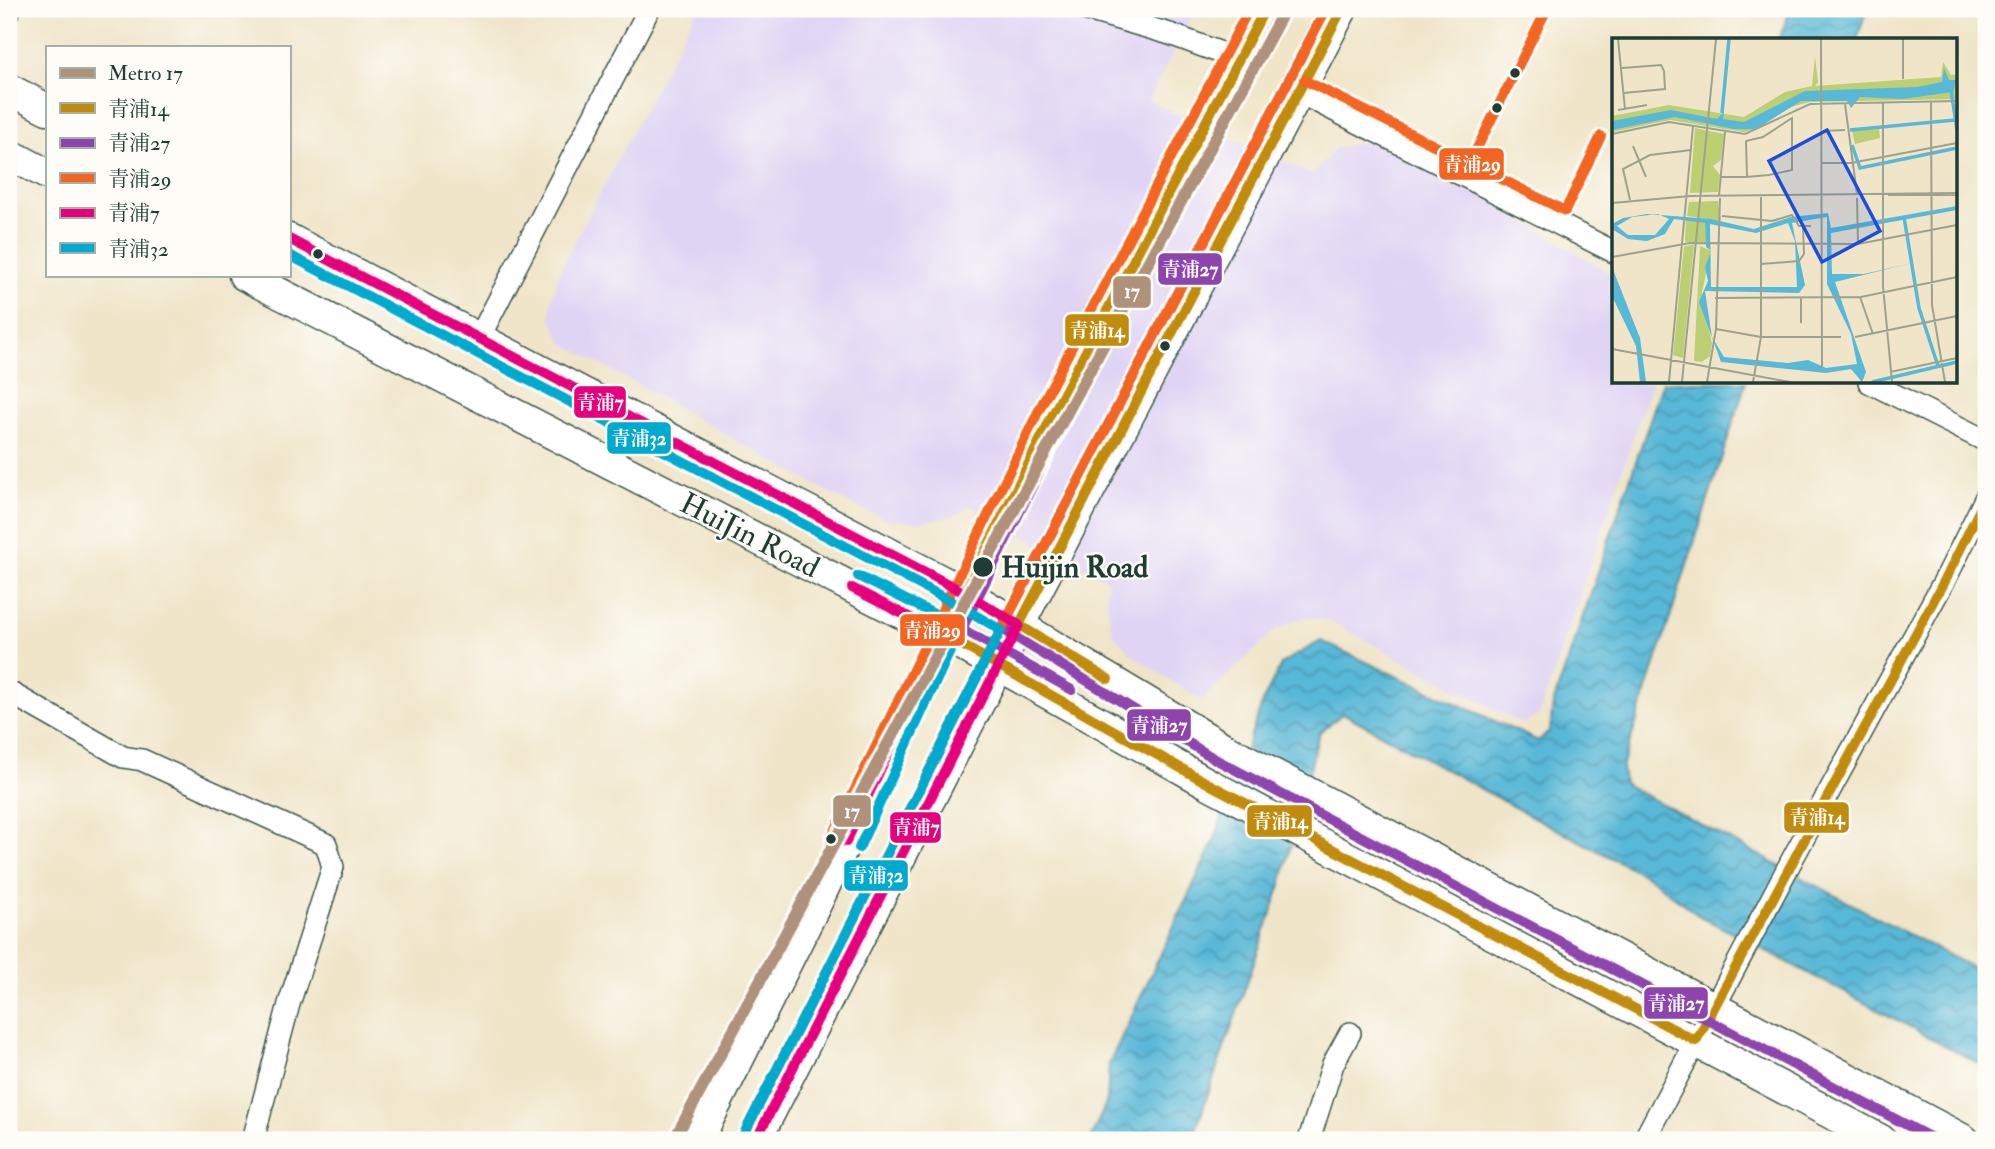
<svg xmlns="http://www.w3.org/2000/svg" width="1995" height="1149" font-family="'IM FELL Double Pica','Noto Serif SC',serif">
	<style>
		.built { fill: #e0d4f4 }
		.water { fill: url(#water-waves); stroke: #3c7a86; stroke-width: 2 }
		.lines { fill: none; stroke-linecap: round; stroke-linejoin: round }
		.minor-casing { stroke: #3e564a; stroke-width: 24 }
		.secondary-casing { stroke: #3e564a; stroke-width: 33 }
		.minor { stroke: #fff; stroke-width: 21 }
		.secondary { stroke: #fff; stroke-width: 30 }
		.bus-1-casing { stroke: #fdfcf7; stroke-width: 16 }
		.bus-2-casing { stroke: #fdfcf7; stroke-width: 16 }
		.bus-3-casing { stroke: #fdfcf7; stroke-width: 16 }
		.bus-4-casing { stroke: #fdfcf7; stroke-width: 16 }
		.bus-5-casing { stroke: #fdfcf7; stroke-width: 16 }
		.bus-1 { stroke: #c18c0d; stroke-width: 10 }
		.bus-2 { stroke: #8e44ad; stroke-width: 10 }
		.bus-3 { stroke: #f26522; stroke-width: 10 }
		.bus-4 { stroke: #e5007d; stroke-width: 10 }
		.bus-5 { stroke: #00a9ce; stroke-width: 10 }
		.metro-1-casing { stroke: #fdfcf7; stroke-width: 18 }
		.metro-1 { stroke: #b0927b; stroke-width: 12 }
		.bus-dot { fill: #1f3d34; stroke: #fdfcf7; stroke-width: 2.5 }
		.labels { text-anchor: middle; stroke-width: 5; stroke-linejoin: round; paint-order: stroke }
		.street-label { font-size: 30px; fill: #1f3d34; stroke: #fdfcf7 }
		.stop-label { font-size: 30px; font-weight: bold; fill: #1f3d34; stroke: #fdfcf7; text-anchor: start }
		.inset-river { fill: none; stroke: #58b8d7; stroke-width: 3.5 }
		.inset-road { fill: none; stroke: #9ca28d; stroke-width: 2 }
		.view { fill: #1d4ed8; fill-opacity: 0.15; stroke: #1d4ed8; stroke-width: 3.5 }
		.inset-edge { fill: none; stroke: #1f3d34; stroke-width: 3.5 }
		.line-badge { stroke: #fdfcf7; stroke-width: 2.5 }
		.badge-label { font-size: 19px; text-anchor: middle; font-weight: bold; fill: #fff }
	</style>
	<defs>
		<pattern id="water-waves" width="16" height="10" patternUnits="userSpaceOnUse" patternTransform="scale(1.75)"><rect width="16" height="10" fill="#58b8d7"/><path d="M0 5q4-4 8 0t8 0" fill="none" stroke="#4897af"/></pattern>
	</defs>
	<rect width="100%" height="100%" fill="#fdfcf7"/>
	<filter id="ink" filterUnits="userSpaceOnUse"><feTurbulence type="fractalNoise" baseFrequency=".0143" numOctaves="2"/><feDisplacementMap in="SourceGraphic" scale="14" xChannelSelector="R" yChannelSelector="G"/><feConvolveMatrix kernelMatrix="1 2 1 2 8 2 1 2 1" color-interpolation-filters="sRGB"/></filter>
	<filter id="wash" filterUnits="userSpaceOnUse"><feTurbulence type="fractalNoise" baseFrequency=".00686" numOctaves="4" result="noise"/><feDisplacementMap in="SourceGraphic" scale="28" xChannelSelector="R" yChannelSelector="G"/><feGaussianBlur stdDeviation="1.57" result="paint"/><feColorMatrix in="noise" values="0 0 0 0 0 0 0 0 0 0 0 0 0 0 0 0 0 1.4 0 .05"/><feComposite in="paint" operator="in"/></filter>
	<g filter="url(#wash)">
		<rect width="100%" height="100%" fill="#f0e5c9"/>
		<path class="built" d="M 697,9 L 1196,9 L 1148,101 L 1313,175 L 1335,148 L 1389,138 L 1613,275 L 1614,382 L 1652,382 L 1539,715 L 1523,724 L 1329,621 L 1306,617 L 1277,629 L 1201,700 L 1134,657 L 1112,633 L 1106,595 L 1108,581 L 969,506 L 954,516 L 918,522 L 886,519 L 850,504 L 563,343 L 551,320 L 550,307 L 561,267 Z"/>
		<g class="water">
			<path d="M 1790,9 L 1867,9 L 1857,40 L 1779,40 Z"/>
			<path d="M 1663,382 L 1746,382 L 1622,767 L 1624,784 L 1986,975 L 1986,1067 L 1698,915 L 1649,877 L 1514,807 L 1343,713 L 1319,733 L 1281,885 L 1192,1140 L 1090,1140 L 1107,1101 L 1109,1064 L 1214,841 L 1263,701 L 1282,663 L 1321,641 L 1538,741 L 1550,731 L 1553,704 Z"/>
		</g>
	</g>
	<g filter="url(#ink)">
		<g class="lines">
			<g class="minor-casing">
				<g id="minor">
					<path d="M 1084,9 L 1170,34 L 1240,60"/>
					<path d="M 9,11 L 10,9"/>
					<path d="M 1298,92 L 1614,252"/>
					<path d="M 478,340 L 649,9"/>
					<path d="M 1869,382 L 1986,441"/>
					<path d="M 9,692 L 123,757 L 142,760 L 326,844 L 333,867 L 289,1004 L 253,1140"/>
					<path d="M 1309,1140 L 1333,1064 L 1350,1033"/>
					<path d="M 1644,1140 L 1794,856 L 1949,572 L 1986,497"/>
				</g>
			</g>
			<g class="secondary-casing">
				<g id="secondary">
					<path d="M 9,89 L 47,109"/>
					<path d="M 9,154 L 47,174"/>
					<path d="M 289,239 L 965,593 L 1222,747 L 1964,1140"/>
					<path d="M 244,275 L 944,635 L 1209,784 L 1881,1140"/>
					<path d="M 698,1140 L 818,900 L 944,635 L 1054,412 L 1265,9"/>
					<path d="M 756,1140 L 1019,625 L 1342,9"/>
				</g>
			</g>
			<use href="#minor" class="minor"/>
			<use href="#secondary" class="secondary"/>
			<g class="bus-1-casing">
				<g id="bus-1">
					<path d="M 1265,9 L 1054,412 L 944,635 L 1209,784 L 1696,1041 L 1949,572 L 1986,497"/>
					<path d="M 1108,679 L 1019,625 L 1342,9"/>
				</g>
			</g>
			<g class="bus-2-casing">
				<g id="bus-2">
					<path d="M 1326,9 L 1007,618 L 1007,632 L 1215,759 L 1935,1140"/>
					<path d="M 1072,690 L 962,629 L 1066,418 L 1277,15"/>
				</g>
			</g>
			<g class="bus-3-casing">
				<g id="bus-3">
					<path d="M 1304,80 L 1565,211 L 1601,136"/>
					<path d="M 1463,176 L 1547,9"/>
					<path d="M 831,839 L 1041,406 L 1249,9"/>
					<path d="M 744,1134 L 1007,618 L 1326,9"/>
				</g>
			</g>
			<g class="bus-4-casing">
				<g id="bus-4">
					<path d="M 289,239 L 965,593 L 1019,625 L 756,1140"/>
					<path d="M 846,842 L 944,635 L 852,588"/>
				</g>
			</g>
			<g class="bus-5-casing">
				<g id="bus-5">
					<path d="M 289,255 L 958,605 L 1001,630 L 744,1134"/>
					<path d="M 858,576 L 952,623 L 958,634 L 859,848"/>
				</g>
			</g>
			<use href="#bus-1" class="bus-1"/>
			<use href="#bus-2" class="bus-2"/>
			<use href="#bus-3" class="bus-3"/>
			<use href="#bus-4" class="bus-4"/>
			<use href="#bus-5" class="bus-5"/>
			<g class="metro-1-casing">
				<path id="metro-1" d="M 674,1140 L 1285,9"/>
			</g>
			<use href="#metro-1" class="metro-1"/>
		</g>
	</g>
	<g class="bus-dot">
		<circle cx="1515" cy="73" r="6"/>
		<circle cx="1497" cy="108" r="6"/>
		<circle cx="318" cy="254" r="6"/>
		<circle cx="1165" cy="346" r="6"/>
		<circle cx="983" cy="567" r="11"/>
		<circle cx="831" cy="839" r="6"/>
	</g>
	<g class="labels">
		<g class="street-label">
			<text transform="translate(750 535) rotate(27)" y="10">HuiJin Road</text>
		</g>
		<g class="stop-label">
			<text x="1001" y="577">Huijin Road</text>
		</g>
	</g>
	<g transform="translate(1612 38)">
		<rect width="345" height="345" fill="#f0e5c9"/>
		<path d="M 203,18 L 206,44 L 203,48 L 329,39 L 331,24 L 339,37 L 345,36 L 345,61 L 198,64 L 178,69 L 147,90 L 132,94 L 58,82 L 0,94 L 0,78 L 57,67 L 132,79 L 173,54 L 200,48 ZM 83,90 L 112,96 L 109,122 L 101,128 L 108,137 L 106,154 L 78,155 ZM 267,90 L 268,100 L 243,106 L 240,93 ZM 106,163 L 109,183 L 75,178 L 77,164 ZM 74,181 L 93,185 L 95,204 L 73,204 ZM 82,207 L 71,320 L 61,317 L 72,208 ZM 88,208 L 99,213 L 90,254 L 100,306 L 98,318 L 90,324 L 82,323 Z" fill="#bccf73"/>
		<path d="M 332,30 L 337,42 L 345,42 L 341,54 L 290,61 L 248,59 L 239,70 L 235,63 L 189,63 L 144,91 L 122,91 L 63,79 L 0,92 L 0,83 L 59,72 L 105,81 L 112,74 L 111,81 L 132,84 L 193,53 L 305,49 L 330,44 ZM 345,168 L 345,172 L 219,195 L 220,236 L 252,236 L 300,225 L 223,244 L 254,334 L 250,344 L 239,331 L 214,335 L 109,324 L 87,264 L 96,243 L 93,229 L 99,213 L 94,209 L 93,185 L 62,181 L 53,196 L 35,203 L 16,201 L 0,191 L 0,186 L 11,180 L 35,176 L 99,181 L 142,191 L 179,179 L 216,175 L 219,190 ZM 46,176 L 57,181 L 43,197 L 16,197 L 5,188 L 20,179 ZM 215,179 L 215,246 L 239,296 L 245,326 L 214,330 L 196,322 L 176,325 L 112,319 L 100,299 L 93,253 L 187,255 L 193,247 L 180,185 ZM 176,185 L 183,203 L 185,249 L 99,249 L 98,186 L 144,195 ZM 0,229 L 28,300 L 34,344 L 28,344 L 24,308 L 0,258 Z" fill="#58b8d7" fill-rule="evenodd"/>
		<path class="inset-river" d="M 339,52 L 345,92M 110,75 L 117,1M 238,92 L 343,82M 240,107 L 248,130 L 345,110M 292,179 L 307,270 L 326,328M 260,344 L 345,324"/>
		<path class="inset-road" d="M 6,1 L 13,71M 209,1 L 210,329M 291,1 L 291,41M 10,30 L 49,27 L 52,33 L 53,51 L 12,55M 319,64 L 320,267 L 333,344M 271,65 L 271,248 L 280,344M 233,66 L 245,156M 6,72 L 35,67M 211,93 L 233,92M 0,96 L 57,84 L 133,96 L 198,66 L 345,63M 21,108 L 34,139M 210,125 L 239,125 L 345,105M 109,139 L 134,139 L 157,137 L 180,132 L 180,80 L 151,99 L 134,103 L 135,139M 107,157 L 113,94M 276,157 L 345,157M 245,160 L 246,206M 18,162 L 11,131 L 38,117 L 79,112M 0,165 L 78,158 L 345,155M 110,178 L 160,183 L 180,177 L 187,188 L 199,188M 0,219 L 78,205 L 246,206 L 345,187M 149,226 L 187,223 L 192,216 L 191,189M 248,259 L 261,296M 103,260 L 249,259 L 345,239M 189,260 L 189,285M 104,291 L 149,299 L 229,299M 243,299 L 345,278M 0,311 L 178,344M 278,334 L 345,320M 57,344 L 81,88M 70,344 L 104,1M 95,344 L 104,291 L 108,160M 141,344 L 149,299 L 149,159"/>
		<path class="view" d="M 215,92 L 268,193 L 210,224 L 157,123 Z"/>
		<rect width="345" height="345" class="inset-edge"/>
	</g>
	<g class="line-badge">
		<rect x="1438" y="147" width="67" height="34" rx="7" fill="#f26522"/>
		<rect x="1157" y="252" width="66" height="34" rx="7" fill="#8e44ad"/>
		<rect x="1112" y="275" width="40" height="34" rx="7" fill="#b0927b"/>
		<rect x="1064" y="313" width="66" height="34" rx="7" fill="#c18c0d"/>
		<rect x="573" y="385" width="54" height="34" rx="7" fill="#e5007d"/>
		<rect x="606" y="421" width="66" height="34" rx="7" fill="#00a9ce"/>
		<rect x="899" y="613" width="67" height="34" rx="7" fill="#f26522"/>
		<rect x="1126" y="708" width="66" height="34" rx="7" fill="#8e44ad"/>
		<rect x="832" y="794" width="40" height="34" rx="7" fill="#b0927b"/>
		<rect x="1783" y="801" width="67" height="33" rx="7" fill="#c18c0d"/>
		<rect x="1246" y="804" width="67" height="34" rx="7" fill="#c18c0d"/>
		<rect x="889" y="811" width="53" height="33" rx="7" fill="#e5007d"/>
		<rect x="843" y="859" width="66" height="33" rx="7" fill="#00a9ce"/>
		<rect x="1643" y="986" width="66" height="34" rx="7" fill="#8e44ad"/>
	</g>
	<g class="badge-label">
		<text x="1472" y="171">青浦29</text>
		<text x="1190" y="276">青浦27</text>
		<text x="1132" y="298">17</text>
		<text x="1097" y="337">青浦14</text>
		<text x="600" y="409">青浦7</text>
		<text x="639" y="445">青浦32</text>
		<text x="932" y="637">青浦29</text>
		<text x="1159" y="732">青浦27</text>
		<text x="852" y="818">17</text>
		<text x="1817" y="824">青浦14</text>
		<text x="1280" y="828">青浦14</text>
		<text x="916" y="834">青浦7</text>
		<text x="876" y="882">青浦32</text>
		<text x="1676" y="1010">青浦27</text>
	</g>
	<rect width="1995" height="1149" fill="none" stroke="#fdfcf7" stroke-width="35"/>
	<rect x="46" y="46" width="245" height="231" fill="#fdfcf7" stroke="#a4b0a9" stroke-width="2"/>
	<rect x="60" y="68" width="35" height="10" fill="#b0927b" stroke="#a4b0a9" stroke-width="2"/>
	<text x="108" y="80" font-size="21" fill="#1f3d34">Metro 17</text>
	<rect x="60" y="103" width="35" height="10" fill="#c18c0d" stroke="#a4b0a9" stroke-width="2"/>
	<text x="108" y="116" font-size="21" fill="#1f3d34">青浦14</text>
	<rect x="60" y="138" width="35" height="10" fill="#8e44ad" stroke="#a4b0a9" stroke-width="2"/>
	<text x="108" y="150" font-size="21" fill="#1f3d34">青浦27</text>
	<rect x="60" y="173" width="35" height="10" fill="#f26522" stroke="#a4b0a9" stroke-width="2"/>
	<text x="108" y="186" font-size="21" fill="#1f3d34">青浦29</text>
	<rect x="60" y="208" width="35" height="10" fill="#e5007d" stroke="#a4b0a9" stroke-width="2"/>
	<text x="108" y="220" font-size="21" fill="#1f3d34">青浦7</text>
	<rect x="60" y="243" width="35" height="10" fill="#00a9ce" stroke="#a4b0a9" stroke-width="2"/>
	<text x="108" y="256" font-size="21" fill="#1f3d34">青浦32</text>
</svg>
